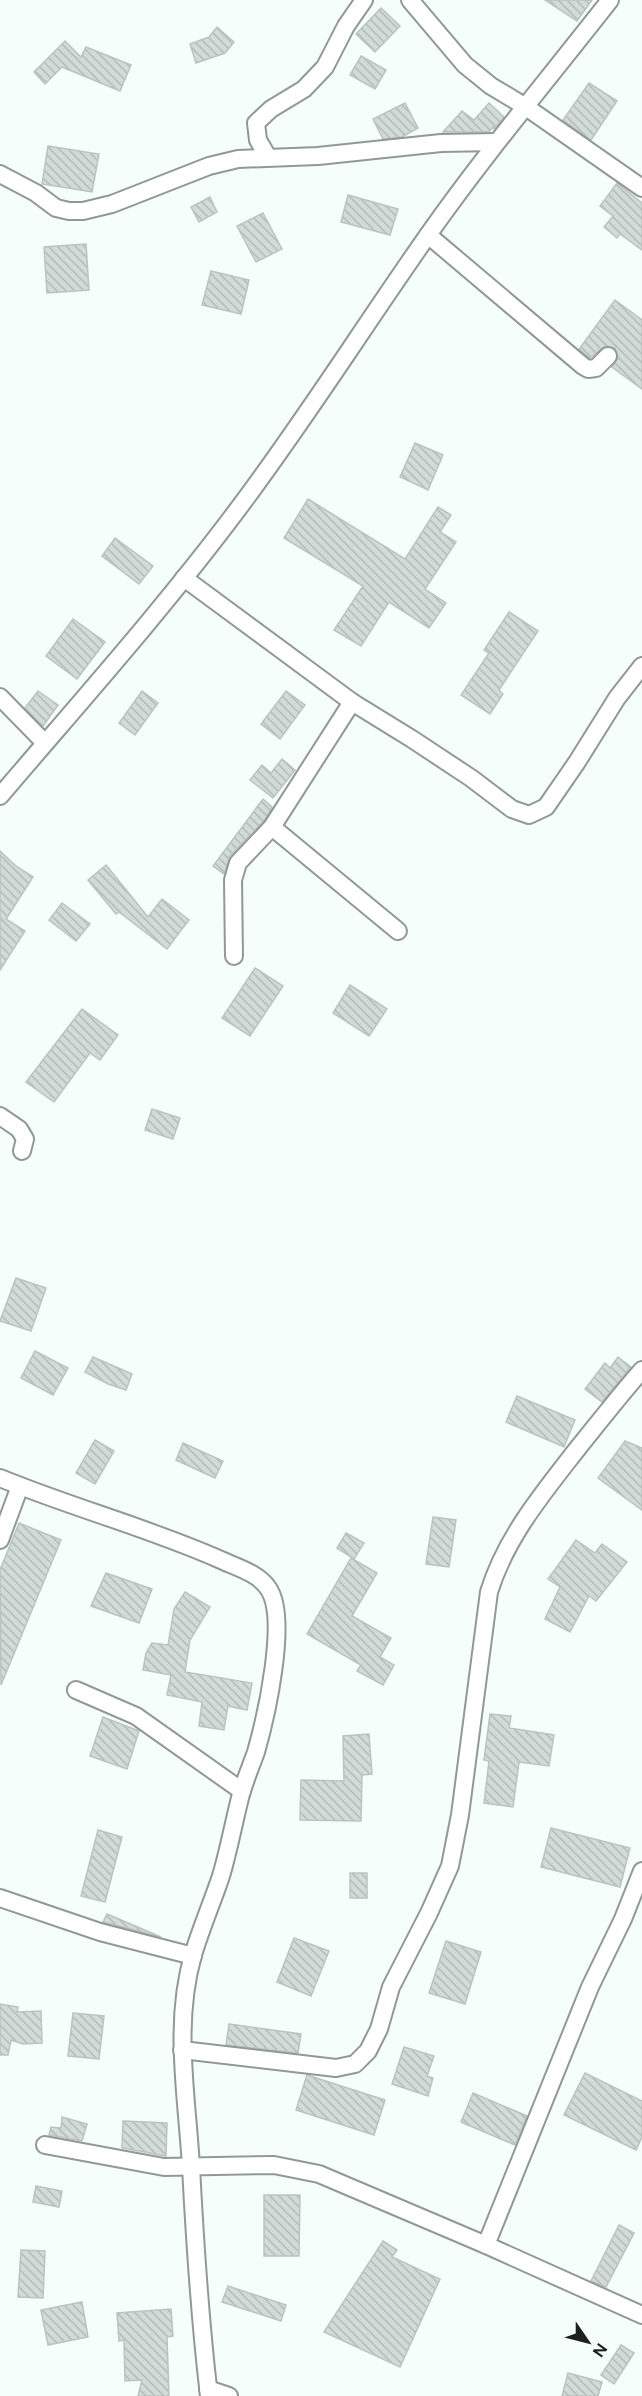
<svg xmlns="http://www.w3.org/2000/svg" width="642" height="2396" font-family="Figtree,sans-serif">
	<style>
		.building { fill: url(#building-back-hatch); stroke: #bbc3c0; stroke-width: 1.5 }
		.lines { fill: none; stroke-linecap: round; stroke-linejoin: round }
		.street-casing { stroke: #919995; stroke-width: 20 }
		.street { stroke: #fff; stroke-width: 16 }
	</style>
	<defs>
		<pattern id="building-back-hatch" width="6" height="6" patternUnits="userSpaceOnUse" patternTransform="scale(1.5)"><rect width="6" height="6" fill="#d2dbd7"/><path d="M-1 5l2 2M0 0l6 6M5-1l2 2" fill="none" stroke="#b4bcb8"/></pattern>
	</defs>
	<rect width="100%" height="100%" fill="#f5fefa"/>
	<g class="building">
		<path d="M 545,0 L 592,0 L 577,21 Z"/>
		<path d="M 381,8 L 400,26 L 375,52 L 356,34 Z"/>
		<path d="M 217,27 L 234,42 L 225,53 L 196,63 L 190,44 L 209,37 Z"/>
		<path d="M 65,41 L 81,57 L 86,47 L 131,65 L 120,91 L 62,67 L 45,84 L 34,72 Z"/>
		<path d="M 361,56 L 386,70 L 375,89 L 350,75 Z"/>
		<path d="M 589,83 L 617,101 L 591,140 L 563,120 Z"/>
		<path d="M 405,103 L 418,128 L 402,137 L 383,139 L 373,119 Z"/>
		<path d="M 489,103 L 504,117 L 494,129 L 493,127 L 489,132 L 443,132 L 462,111 L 474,120 Z"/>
		<path d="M 48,146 L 99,154 L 92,192 L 42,184 Z"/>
		<path d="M 617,183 L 642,203 L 642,250 L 620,234 L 617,238 L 604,227 L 613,216 L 600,206 Z"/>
		<path d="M 348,195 L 398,209 L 390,235 L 341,222 Z"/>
		<path d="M 210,197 L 217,212 L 199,222 L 191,207 Z"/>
		<path d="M 263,213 L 282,249 L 256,262 L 237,226 Z"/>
		<path d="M 86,244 L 89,290 L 47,293 L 44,247 Z"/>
		<path d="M 211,271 L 249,280 L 241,314 L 202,305 Z"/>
		<path d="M 615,300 L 642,320 L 642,389 L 612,367 L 618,358 L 615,348 L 605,346 L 590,358 L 579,349 Z"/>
		<path d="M 415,443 L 443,455 L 428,490 L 400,477 Z"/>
		<path d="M 308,499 L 405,559 L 438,507 L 451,515 L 440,532 L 456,542 L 425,589 L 446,603 L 429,628 L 389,602 L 361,646 L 334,630 L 363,586 L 284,538 Z"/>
		<path d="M 115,538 L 153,566 L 139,584 L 102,556 Z"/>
		<path d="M 509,612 L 538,631 L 499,690 L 503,694 L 490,714 L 461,695 L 489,653 L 484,650 Z"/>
		<path d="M 73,619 L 105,642 L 77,679 L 46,656 Z"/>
		<path d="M 38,691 L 58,705 L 43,726 L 25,708 Z"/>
		<path d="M 142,691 L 158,703 L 135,735 L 119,723 Z"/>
		<path d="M 286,691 L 305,705 L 280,739 L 261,724 Z"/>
		<path d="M 282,759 L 295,770 L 273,798 L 250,780 L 262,765 L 271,773 Z"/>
		<path d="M 263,799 L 272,807 L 264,821 L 230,856 L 224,874 L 213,866 Z"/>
		<path d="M 0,851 L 16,866 L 33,877 L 6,919 L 25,931 L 0,970 Z"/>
		<path d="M 106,865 L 148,917 L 162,899 L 189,920 L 167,949 L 119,912 L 116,914 L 88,880 Z"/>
		<path d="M 62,903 L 90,924 L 76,941 L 49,920 Z"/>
		<path d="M 255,968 L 283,986 L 250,1036 L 222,1018 Z"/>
		<path d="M 350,985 L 387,1009 L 369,1036 L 333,1013 Z"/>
		<path d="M 82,1009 L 118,1035 L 100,1060 L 90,1053 L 54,1102 L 26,1082 Z"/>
		<path d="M 152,1109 L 180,1118 L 173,1139 L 145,1130 Z"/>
		<path d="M 16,1278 L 46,1288 L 31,1331 L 0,1321 Z"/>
		<path d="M 35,1351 L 68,1368 L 53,1395 L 21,1378 Z"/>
		<path d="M 93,1357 L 132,1374 L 126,1390 L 108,1384 L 85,1372 Z"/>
		<path d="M 618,1357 L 631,1367 L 602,1402 L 585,1389 L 605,1363 L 610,1368 Z"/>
		<path d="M 517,1396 L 575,1420 L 564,1447 L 506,1422 Z"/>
		<path d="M 95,1440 L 114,1451 L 95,1484 L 76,1473 Z"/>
		<path d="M 625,1441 L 642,1448 L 642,1510 L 598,1478 Z"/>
		<path d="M 183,1443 L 223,1461 L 215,1478 L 176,1460 Z"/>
		<path d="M 433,1517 L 456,1520 L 449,1567 L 426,1564 Z"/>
		<path d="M 19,1523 L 61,1540 L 1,1685 L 0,1570 Z"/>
		<path d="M 346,1533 L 364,1543 L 354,1559 L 337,1548 Z"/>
		<path d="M 576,1540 L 595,1553 L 602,1544 L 627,1562 L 596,1601 L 589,1596 L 570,1632 L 545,1619 L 560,1587 L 548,1579 Z"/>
		<path d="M 351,1558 L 377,1573 L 352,1616 L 391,1638 L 380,1657 L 394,1665 L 383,1685 L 357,1671 L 361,1665 L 307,1634 Z"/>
		<path d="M 106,1573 L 152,1589 L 139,1623 L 91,1606 Z"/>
		<path d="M 185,1592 L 210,1607 L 190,1640 L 185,1672 L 252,1683 L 247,1710 L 228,1706 L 224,1730 L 199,1726 L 202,1702 L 167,1695 L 171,1675 L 143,1670 L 146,1653 L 152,1643 L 168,1645 L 174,1609 Z"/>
		<path d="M 490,1714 L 511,1716 L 509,1728 L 554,1735 L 549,1766 L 519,1762 L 513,1807 L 484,1803 L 489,1761 L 484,1760 Z"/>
		<path d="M 103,1717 L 139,1731 L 127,1769 L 90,1756 Z"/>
		<path d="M 369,1734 L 372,1774 L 362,1775 L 361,1821 L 300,1820 L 301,1780 L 344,1781 L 343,1736 Z"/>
		<path d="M 551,1828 L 630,1848 L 620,1887 L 541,1867 Z"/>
		<path d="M 98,1830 L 122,1837 L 105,1902 L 81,1896 Z"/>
		<rect x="350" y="1873" width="17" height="25"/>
		<path d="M 107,1914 L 161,1937 L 103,1922 Z"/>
		<path d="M 294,1938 L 329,1951 L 311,1996 L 277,1982 Z"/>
		<path d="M 446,1941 L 481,1952 L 465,2004 L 429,1993 Z"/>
		<path d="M 0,2004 L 18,2007 L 17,2012 L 41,2011 L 42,2043 L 23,2044 L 11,2040 L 8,2055 L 0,2055 Z"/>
		<path d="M 73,2013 L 104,2016 L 99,2059 L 68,2056 Z"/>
		<path d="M 229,2024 L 301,2034 L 298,2053 L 226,2045 Z"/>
		<path d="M 404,2047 L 434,2056 L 427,2076 L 433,2078 L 428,2096 L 392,2084 Z"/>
		<path d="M 585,2073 L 642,2101 L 642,2137 L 636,2150 L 564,2115 Z"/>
		<path d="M 307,2075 L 385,2100 L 374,2135 L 296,2110 Z"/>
		<path d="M 473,2093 L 527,2116 L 515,2145 L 461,2122 Z"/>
		<path d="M 62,2117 L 87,2124 L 82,2141 L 49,2135 L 51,2127 L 61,2128 Z"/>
		<path d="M 123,2121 L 167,2123 L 166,2156 L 122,2148 Z"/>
		<path d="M 36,2186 L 62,2191 L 59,2207 L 33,2202 Z"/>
		<path d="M 264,2195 L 300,2195 L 299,2256 L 264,2256 Z"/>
		<path d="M 619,2225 L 634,2233 L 606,2287 L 591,2281 Z"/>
		<path d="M 383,2241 L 397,2250 L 392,2257 L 440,2279 L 400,2367 L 324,2332 Z"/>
		<path d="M 21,2250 L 45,2251 L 43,2298 L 18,2297 Z"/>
		<path d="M 228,2286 L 286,2305 L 281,2321 L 222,2302 Z"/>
		<path d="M 82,2302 L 88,2337 L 48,2345 L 41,2310 Z"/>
		<path d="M 171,2309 L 173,2336 L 167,2337 L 169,2396 L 138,2396 L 142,2380 L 125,2381 L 124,2340 L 119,2341 L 117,2313 Z"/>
		<path d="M 621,2345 L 634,2353 L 614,2384 L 601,2375 Z"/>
		<path d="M 568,2373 L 602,2382 L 598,2396 L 562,2396 Z"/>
	</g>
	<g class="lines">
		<g class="street-casing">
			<g id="street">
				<path d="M 410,0 L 465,65 L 491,86 L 526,107 L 642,188"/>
				<path d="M 268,157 L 258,140 L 256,123 L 271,109 L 304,89 L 325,67 L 346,26 L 364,0"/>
				<path d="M 0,174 L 36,193 L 56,208 L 69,211 L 83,211 L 112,204 L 209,166 L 238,159 L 318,156 L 441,143 L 496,142"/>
				<path d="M 428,235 L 583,366 L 588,369 L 596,368 L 608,356"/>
				<path d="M 184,578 L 352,702 L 412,739 L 471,778 L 512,809 L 529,815 L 546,807 L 577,762 L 617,698 L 642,666"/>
				<path d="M 0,697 L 45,743"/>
				<path d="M 0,796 C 81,701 164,608 238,509 C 305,420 364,326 428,235 C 485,154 549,78 610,0"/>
				<path d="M 272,827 L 398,931"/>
				<path d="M 234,956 L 233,880 L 238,863 L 272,827 L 352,702"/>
				<path d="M 0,1116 L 19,1129 L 25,1139 L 22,1151"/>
				<path d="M 0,1478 C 73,1508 149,1528 221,1560 C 236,1567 258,1573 268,1588 C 289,1617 266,1717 256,1752 C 251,1766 245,1780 241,1794 C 234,1821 229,1849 221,1876 C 212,1903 201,1928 193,1955 C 173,2025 187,2096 191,2167 C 195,2244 200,2320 209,2396"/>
				<path d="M 0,1540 L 20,1486"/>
				<path d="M 76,1690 L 136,1716 L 242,1791"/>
				<path d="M 0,1898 L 100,1932 L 193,1956"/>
				<path d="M 182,2050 L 336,2068 L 355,2064 L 368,2051 L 379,2029 L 391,1987 L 429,1913 L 450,1866 L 460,1815 L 489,1592 C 506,1537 543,1493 578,1448 C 599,1422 620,1395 642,1370"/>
				<path d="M 45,2145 L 164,2167 L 274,2165 L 319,2174 L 486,2245 L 642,2315"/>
				<path d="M 486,2245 L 590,1987 L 623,1919 L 642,1871"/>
				<path d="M 208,2389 L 229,2396"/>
			</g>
		</g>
		<use href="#street" class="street"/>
	</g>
	<g transform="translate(588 2342) rotate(125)" stroke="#f5fefa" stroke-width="4.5" paint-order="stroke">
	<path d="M0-4.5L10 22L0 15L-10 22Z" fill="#1d201f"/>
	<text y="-9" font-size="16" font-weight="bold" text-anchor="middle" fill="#1d201f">N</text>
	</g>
</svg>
